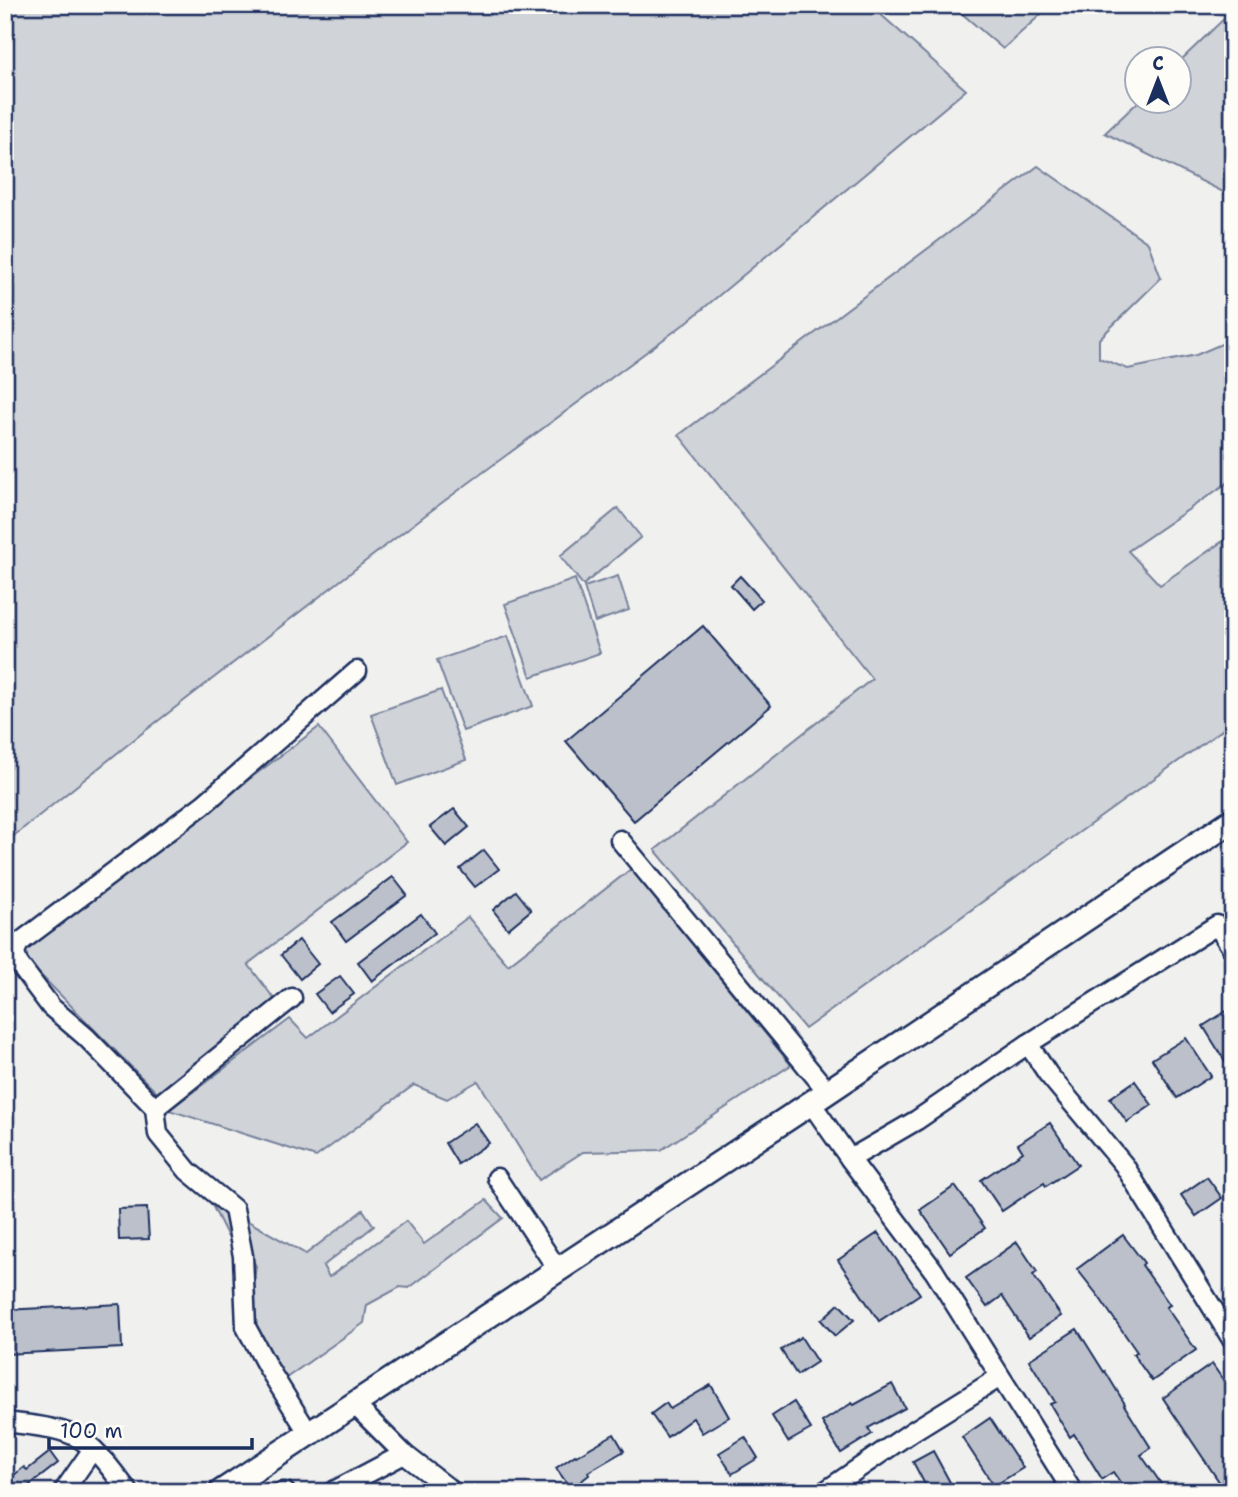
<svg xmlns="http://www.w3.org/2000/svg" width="1238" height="1497" font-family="'Shantell Sans',sans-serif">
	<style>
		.green { fill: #d0d3d8; stroke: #76819b; stroke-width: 2 }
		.building { fill: #bbc0ca; stroke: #1b2f5e; stroke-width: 2 }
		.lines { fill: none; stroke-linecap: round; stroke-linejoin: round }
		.minor-casing { stroke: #1b2f5e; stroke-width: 23 }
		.major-casing { stroke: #1b2f5e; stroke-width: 28 }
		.minor { stroke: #fdfcf7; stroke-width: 18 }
		.major { stroke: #fdfcf7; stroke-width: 23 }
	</style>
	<rect width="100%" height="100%" fill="#f0f0ee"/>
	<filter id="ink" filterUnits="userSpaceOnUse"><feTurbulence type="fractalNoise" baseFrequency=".0143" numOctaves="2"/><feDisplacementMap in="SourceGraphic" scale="14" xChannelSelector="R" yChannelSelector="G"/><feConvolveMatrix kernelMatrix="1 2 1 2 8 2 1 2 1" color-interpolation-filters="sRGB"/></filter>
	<g filter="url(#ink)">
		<g class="green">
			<path d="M 5,5 L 870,5 L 966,90 L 687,322 L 428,513 L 141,734 L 5,843 Z"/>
			<path d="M 952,5 L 1051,5 L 1003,49 Z"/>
			<path d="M 1233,10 L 1233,197 L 1105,133 L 1138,102 L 1178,102 L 1179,62 Z"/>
			<path d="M 1038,166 L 1148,243 L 1161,278 L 1099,339 L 1099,358 L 1128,369 L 1196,355 L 1233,339 L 1233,479 L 1128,551 L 1160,585 L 1233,534 L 1233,722 L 805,1029 L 655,850 L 872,679 L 679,435 Z"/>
			<path d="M 618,508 L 641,537 L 583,585 L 560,556 Z"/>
			<path d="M 618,576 L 629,610 L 595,622 L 584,587 Z"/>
			<path d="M 575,579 L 600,653 L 531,677 L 505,604 Z"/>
			<path d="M 508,636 L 533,706 L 463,731 L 437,660 Z"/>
			<path d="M 441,690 L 466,760 L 397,785 L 371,714 Z"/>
			<path d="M 319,727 L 407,842 L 248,964 L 275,1000 L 158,1094 L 18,952 Z"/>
			<path d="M 631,869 L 791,1065 L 661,1150 L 583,1152 L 539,1180 L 478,1081 L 447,1099 L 414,1085 L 316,1157 L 169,1110 L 290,1019 L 308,1038 L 468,917 L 508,965 Z"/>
			<path d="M 209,1199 L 306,1254 L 363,1210 L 374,1226 L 323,1266 L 329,1277 L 406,1221 L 424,1244 L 486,1200 L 503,1218 L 409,1288 L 400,1287 L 367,1305 L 364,1323 L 286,1378 L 255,1327 L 250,1306 L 256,1266 L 243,1242 L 230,1241 Z"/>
		</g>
		<g class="building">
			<path d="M 740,576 L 762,600 L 752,609 L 731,585 Z"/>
			<path d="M 703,626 L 771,706 L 634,821 L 566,741 Z"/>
			<path d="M 454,809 L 469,827 L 446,846 L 430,827 Z"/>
			<path d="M 484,850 L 499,869 L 475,887 L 460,869 Z"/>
			<path d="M 393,877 L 407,895 L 346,941 L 332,922 Z"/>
			<path d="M 516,891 L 531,910 L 508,929 L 493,910 Z"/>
			<path d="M 421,914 L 435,933 L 372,981 L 358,962 Z"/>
			<path d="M 299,940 L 318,964 L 300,979 L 281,955 Z"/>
			<path d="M 340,976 L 354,994 L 329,1012 L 315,994 Z"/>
			<path d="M 1233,1007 L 1233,1074 L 1203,1026 Z"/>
			<path d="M 1186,1038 L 1211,1076 L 1177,1098 L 1152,1059 Z"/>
			<path d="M 1135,1081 L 1152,1105 L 1127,1122 L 1110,1098 Z"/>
			<path d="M 475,1123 L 489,1143 L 458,1164 L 445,1143 Z"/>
			<path d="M 1050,1123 L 1078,1165 L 1046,1186 L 1044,1183 L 1002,1211 L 981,1180 L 1023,1152 L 1018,1144 Z"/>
			<path d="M 1207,1177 L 1222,1198 L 1196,1216 L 1181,1195 Z"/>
			<path d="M 955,1186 L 985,1228 L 950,1253 L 920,1210 Z"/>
			<path d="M 147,1208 L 149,1239 L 119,1240 L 118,1209 Z"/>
			<path d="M 878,1233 L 920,1294 L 879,1321 L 838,1260 Z"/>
			<path d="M 1123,1235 L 1144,1263 L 1142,1265 L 1170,1305 L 1166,1307 L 1196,1350 L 1152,1381 L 1133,1354 L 1137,1352 L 1099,1297 L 1077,1269 Z"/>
			<path d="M 1017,1242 L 1037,1272 L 1033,1275 L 1061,1316 L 1029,1337 L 1002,1296 L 987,1307 L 966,1278 Z"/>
			<path d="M 120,1304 L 122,1348 L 5,1354 L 5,1310 Z"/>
			<path d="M 839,1304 L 854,1320 L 835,1336 L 821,1320 Z"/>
			<path d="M 1077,1329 L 1104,1372 L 1105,1371 L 1125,1404 L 1124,1405 L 1151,1448 L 1141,1455 L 1167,1492 L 1127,1492 L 1113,1472 L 1102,1479 L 1074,1434 L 1070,1437 L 1050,1404 L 1055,1402 L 1029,1360 Z"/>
			<path d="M 801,1337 L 817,1362 L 797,1375 L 781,1350 Z"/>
			<path d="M 1212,1364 L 1233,1394 L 1233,1492 L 1226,1492 L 1163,1398 Z"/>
			<path d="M 892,1384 L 905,1408 L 868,1428 L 872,1434 L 841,1453 L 822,1422 L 852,1403 L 854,1405 Z"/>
			<path d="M 711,1385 L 729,1417 L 702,1433 L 693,1418 L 667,1437 L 651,1414 L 666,1403 L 670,1409 Z"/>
			<path d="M 794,1402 L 811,1429 L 788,1442 L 772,1416 Z"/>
			<path d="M 990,1418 L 1023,1468 L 994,1486 L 962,1437 Z"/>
			<path d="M 614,1434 L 624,1451 L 588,1472 L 589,1475 L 571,1489 L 556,1468 L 575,1455 L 576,1456 Z"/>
			<path d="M 745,1437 L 758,1458 L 732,1474 L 719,1453 Z"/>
			<path d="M 933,1451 L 952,1486 L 942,1492 L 929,1492 L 913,1462 Z"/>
			<path d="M 50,1452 L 58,1463 L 21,1492 L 5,1492 L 5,1482 L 24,1467 L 27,1470 Z"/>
		</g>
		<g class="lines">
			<g class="minor-casing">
				<g id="minor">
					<path d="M 620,840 L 828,1092"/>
					<path d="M 292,998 L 155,1108 L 158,1134 L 188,1171 L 234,1209 L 243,1256 L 246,1327 L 267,1366 L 309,1434"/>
					<path d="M 1028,1044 L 1217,925 L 1233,950"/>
					<path d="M 811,1103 L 850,1159 L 934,1271 L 1073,1492"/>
					<path d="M 155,1108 L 86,1037 L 51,1007 L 18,963 L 15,952 L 19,943 L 204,804 L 357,671"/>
					<path d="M 850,1159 L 917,1120 L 1028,1044 L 1048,1074 L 1124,1165 L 1233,1341"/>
					<path d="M 497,1178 L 558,1270"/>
					<path d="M 5,1422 C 27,1425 62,1427 80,1439 C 100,1451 114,1474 129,1492"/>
					<path d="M 404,1454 L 452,1491 L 451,1492"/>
					<path d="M 63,1492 L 93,1449"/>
					<path d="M 282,1492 L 285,1492"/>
					<path d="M 332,1492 L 404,1454 L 354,1404"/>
					<path d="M 824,1492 L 913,1431 L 1000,1377"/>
				</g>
			</g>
			<g class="major-casing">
				<path id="major" d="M 221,1492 L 811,1103 L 1233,820"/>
			</g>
			<use href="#minor" class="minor"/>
			<use href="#major" class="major"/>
		</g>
	</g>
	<rect width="1238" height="1497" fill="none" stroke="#fdfcf7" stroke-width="28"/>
	<rect x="14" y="14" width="1210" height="1469" fill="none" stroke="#1b2f5e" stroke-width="2.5" filter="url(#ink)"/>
	<g transform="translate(1158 80)"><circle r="33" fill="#fdfcf7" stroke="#a3aaba" stroke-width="2"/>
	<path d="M0-5L12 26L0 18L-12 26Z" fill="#1b2f5e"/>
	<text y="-10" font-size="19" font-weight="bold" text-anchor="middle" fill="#1b2f5e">С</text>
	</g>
	<path d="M49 1438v10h203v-10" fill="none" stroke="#1b2f5e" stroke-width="3.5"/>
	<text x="60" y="1438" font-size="21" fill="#1b2f5e" stroke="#fdfcf7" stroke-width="5" paint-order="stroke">100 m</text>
</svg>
